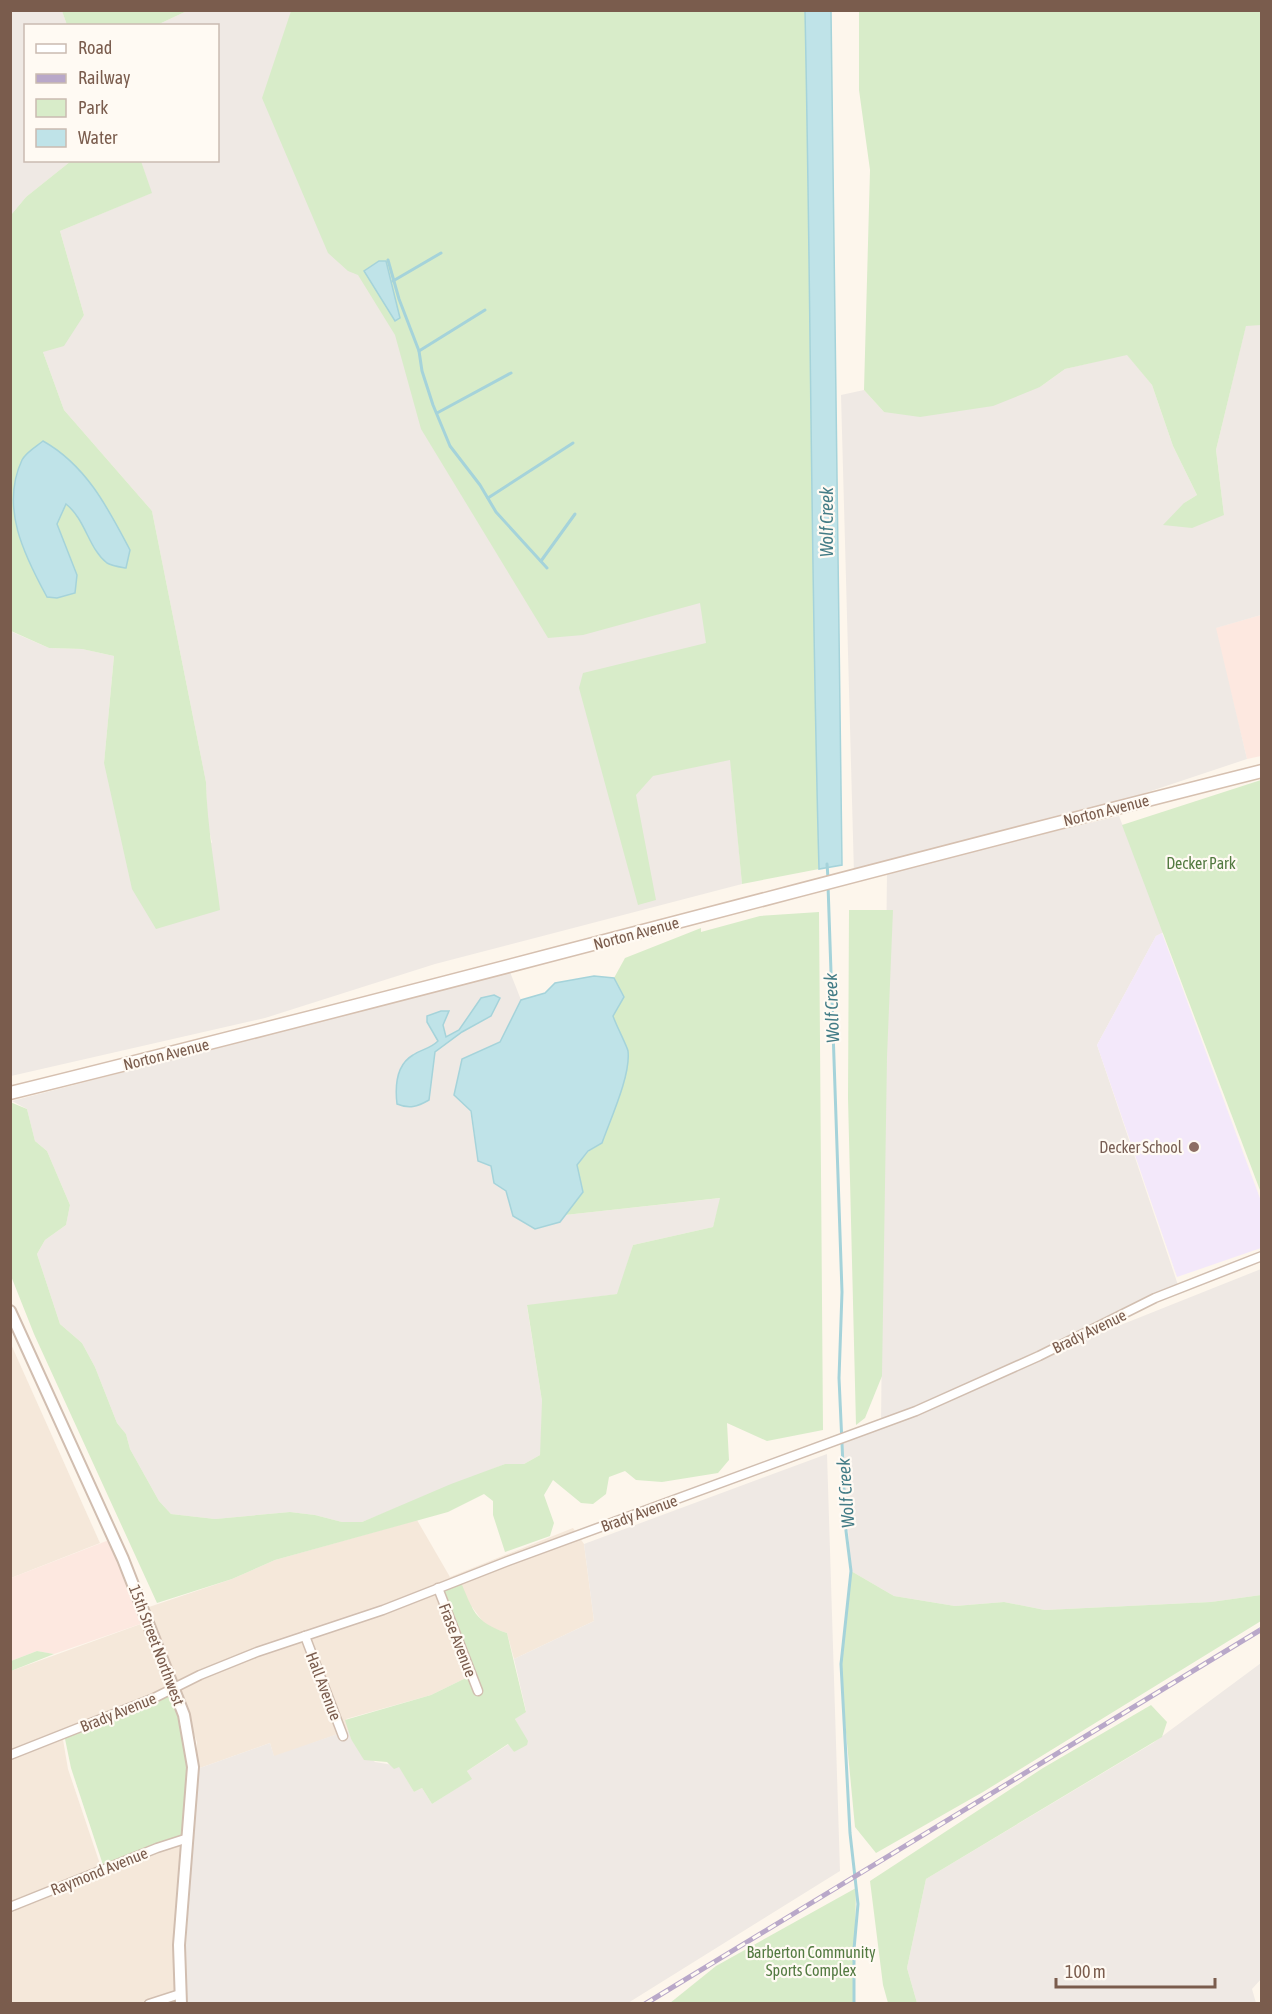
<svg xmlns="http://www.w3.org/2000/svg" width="1272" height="2014" font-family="'Asap Condensed',sans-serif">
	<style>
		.residential { fill: #f5e8da }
		.commercial { fill: #fde8e0 }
		.industrial { fill: #efe9e4 }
		.education { fill: #f3e8fa }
		.green { fill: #d8ecc9 }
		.water { fill: #bfe3e8; stroke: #a5d3da; stroke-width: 1.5 }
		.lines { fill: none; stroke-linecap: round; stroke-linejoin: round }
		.stream { stroke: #a5d3da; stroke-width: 3 }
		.minor-casing { stroke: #d1beb0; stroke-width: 11 }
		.tertiary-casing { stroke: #d1beb0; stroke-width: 14 }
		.secondary-casing { stroke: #d6c0b0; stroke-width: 15 }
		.minor { stroke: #fff; stroke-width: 8 }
		.tertiary { stroke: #fff; stroke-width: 10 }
		.secondary { stroke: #fff; stroke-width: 12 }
		.rail-casing { stroke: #b9a8c9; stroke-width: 5 }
		.rail { stroke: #fffaf3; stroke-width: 3; stroke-dasharray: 9; stroke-linecap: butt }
		.education-dot { fill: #8d6e63; stroke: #fffaf3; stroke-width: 2 }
		.labels { text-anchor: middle; stroke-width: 4.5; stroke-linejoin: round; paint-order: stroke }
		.street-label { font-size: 16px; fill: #7a5c4d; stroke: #fffaf3 }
		.park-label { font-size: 16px; fill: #537a41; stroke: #fffaf3 }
		.education-label { font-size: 16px; fill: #785e54; stroke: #fffaf3; text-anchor: end }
		.water-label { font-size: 18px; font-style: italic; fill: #437c86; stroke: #fffaf3 }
	</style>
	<rect width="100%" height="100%" fill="#fdf6ec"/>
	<g class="residential">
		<path d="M 10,1342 L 100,1543 L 11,1578 L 10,1578 Z"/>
		<path d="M 417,1520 L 450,1577 L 573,1528 L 584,1544 L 594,1621 L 514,1659 L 507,1633 L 486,1626 L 472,1607 L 470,1676 L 431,1695 L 346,1719 L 349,1730 L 274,1757 L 270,1743 L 197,1769 L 197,1742 L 149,1607 L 232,1579 L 275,1560 Z"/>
		<path d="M 149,1621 L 175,1688 L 62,1734 L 68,1769 L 102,1870 L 188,1838 L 181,2003 L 11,2004 L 11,1671 Z"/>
	</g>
	<g class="commercial">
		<path d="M 1261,615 L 1261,756 L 1247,759 L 1215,628 Z"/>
		<path d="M 109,1540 L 146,1622 L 54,1654 L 37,1651 L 11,1661 L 11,1578 Z"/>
	</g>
	<g class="industrial">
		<path d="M 11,11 L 62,11 L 67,25 L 26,26 L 26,160 L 71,161 L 26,197 L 11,215 Z"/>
		<path d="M 187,11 L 317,11 L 516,286 L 621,489 L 721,578 L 721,658 L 742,884 L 435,964 L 265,1018 L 11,1076 L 10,631 L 49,648 L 82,649 L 114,656 L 104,763 L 212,843 L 207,821 L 206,782 L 152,511 L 64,410 L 43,352 L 84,315 L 60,231 L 151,193 L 141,161 L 218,160 L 218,26 L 157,25 Z"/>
		<path d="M 1246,325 L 1261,325 L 1261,615 L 1216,628 L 1247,759 L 1064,820 L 854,874 L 841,395 L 864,390 L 884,412 L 1040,387 L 1065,369 L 1127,354 L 1152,385 L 1173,446 L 1197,495 L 1184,503 L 1224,515 L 1216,450 Z"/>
		<path d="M 1119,816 L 1164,932 L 1156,936 L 1097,1045 L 1179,1288 L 881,1424 L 887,871 Z"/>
		<path d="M 510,972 L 521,1000 L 500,1042 L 462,1059 L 478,1161 L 491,1166 L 494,1183 L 506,1191 L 513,1216 L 560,1222 L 565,1215 L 721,1198 L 713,1227 L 633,1245 L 618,1294 L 527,1306 L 542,1401 L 543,1435 L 540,1455 L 524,1464 L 505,1464 L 362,1522 L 342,1522 L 315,1515 L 290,1512 L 215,1519 L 171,1514 L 159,1501 L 130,1449 L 126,1434 L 117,1423 L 95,1367 L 82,1343 L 60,1324 L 37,1254 L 45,1240 L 66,1225 L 70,1205 L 47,1151 L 35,1141 L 27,1109 L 12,1101 Z"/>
		<path d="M 1261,1269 L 1261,1595 L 1211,1602 L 1045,1610 L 1004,1602 L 955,1606 L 894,1596 L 851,1571 L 842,1444 L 963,1395 L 1073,1344 Z"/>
		<path d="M 827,1454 L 840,1871 L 628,2003 L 187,2004 L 186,1946 L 197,1769 L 270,1743 L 274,1756 L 349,1730 L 351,1739 L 375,1762 L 399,1766 L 414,1792 L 422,1788 L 432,1804 L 471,1779 L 467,1771 L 509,1744 L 514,1752 L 527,1741 L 515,1719 L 526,1711 L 514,1659 L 594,1621 L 584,1544 Z"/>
		<path d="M 1261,1663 L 1262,1978 L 1252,1989 L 1256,2003 L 917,2003 L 907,1968 L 926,1879 L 1153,1743 Z"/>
	</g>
	<path class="education" d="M 1162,933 L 1261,1201 L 1261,1248 L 1177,1277 L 1097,1045 L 1156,936 Z"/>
	<g class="green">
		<path d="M 62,11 L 62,10 L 187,11 L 157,25 L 67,25 Z"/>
		<path d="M 291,11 L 805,11 C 812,297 811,583 819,869 L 742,884 L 730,760 L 653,776 L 636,795 L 656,900 L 638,905 L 579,688 L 583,673 L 706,643 L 700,603 L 583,635 L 548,638 L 421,429 L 395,335 L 358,275 L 348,271 L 328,253 L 262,98 Z"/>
		<path d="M 859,11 L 1261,11 L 1261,325 L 1246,326 L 1216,450 L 1224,515 L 1192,528 L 1163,525 L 1184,503 L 1197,495 L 1173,446 L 1152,385 L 1127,355 L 1065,369 L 1040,387 L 993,406 L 920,417 L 884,412 L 864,390 L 870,170 L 859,90 Z"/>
		<path d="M 71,161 L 141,161 L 152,193 L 60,231 L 84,315 L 64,346 L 43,352 L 64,410 L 152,511 L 206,782 C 207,825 215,867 220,910 L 156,929 L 132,889 L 104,763 L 114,656 L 82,649 L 49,648 L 11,631 L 11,215 L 26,197 Z"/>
		<path d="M 1261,780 L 1262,780 L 1261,1193 L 1122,825 Z"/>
		<path d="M 849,910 L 893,910 L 887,1057 L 882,1376 L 865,1418 L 856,1425 L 848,1098 Z"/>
		<path d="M 819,912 L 823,1430 L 767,1441 L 727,1423 L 729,1460 L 718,1473 L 662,1482 L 636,1480 L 625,1471 L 609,1477 L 606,1494 L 593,1504 L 581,1503 L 553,1480 L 544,1495 L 554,1523 L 550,1536 L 505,1552 L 493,1515 L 493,1501 L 484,1494 L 448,1512 L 275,1560 L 232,1579 L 157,1603 L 34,1334 L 11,1276 L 10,1102 L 27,1109 L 35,1141 L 47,1151 L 70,1205 L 66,1225 L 45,1240 L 37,1254 L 60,1324 L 82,1343 L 95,1367 L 117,1423 L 126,1434 L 130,1449 L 159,1501 L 171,1514 L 215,1519 L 290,1512 L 315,1515 L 342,1522 L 362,1522 L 451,1484 L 505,1464 L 524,1464 L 540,1455 L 542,1401 L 527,1305 L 617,1294 L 633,1245 L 713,1227 L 720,1198 L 565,1215 L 582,1192 L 577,1165 L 589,1151 L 602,1143 L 628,1050 L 619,1036 L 613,1016 L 623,997 L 614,978 L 625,958 L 701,928 L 701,932 L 760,916 Z"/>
		<path d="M 851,1571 L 894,1596 L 955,1606 L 1004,1602 L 1045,1610 L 1211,1602 L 1261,1595 L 1261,1621 L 983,1792 L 876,1853 L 855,1827 L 843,1701 L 841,1664 Z"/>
		<path d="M 460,1580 C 473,1610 474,1622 507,1633 L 526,1712 L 515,1719 L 528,1741 L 527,1745 L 514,1752 L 508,1744 L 467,1771 L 472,1779 L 432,1804 L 422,1788 L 414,1792 L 399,1767 L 394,1769 L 387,1762 L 364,1760 L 351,1739 L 345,1720 L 431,1695 L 472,1675 L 438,1588 Z"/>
		<path d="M 37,1651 L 54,1654 L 11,1671 L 11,1661 Z"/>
		<path d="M 173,1693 L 187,1745 L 186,1836 L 103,1865 L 71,1768 L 64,1734 Z"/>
		<path d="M 1151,1705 L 1167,1722 L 1162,1737 L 926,1879 L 907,1968 L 917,2003 L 888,2003 L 883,1985 L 870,1881 L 1043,1768 Z"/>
		<path d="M 856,1888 L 854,2003 L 670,2003 L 716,1966 Z"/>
	</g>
	<g class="water">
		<path d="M 805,11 L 831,11 L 842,865 L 819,869 C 811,583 811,297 805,11 Z"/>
		<path d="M 379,261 L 386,261 L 400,318 L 395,321 L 364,271 Z"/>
		<path d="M 43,441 C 86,465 108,508 130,550 L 126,568 C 120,567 112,566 107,563 C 88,548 86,520 66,504 L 57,524 L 77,575 L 75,593 L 57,598 L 47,597 C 24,555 0,507 22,460 C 26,452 37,446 43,441 Z"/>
		<path d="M 594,976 L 614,978 L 624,997 L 613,1016 C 616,1025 627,1046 628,1051 C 631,1075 610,1120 602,1143 L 588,1151 L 577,1165 L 583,1192 L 560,1222 L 535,1229 L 513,1216 L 506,1191 L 494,1183 L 491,1166 L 478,1161 L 471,1111 L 454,1095 L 462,1059 L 500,1042 L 521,1000 L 545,993 L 555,983 Z"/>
		<path d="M 494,995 L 500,998 L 491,1016 L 462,1032 L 435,1052 L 429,1100 C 417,1107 409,1109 397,1104 C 395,1087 396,1065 413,1055 C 422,1049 430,1049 438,1041 L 427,1022 L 427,1016 L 441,1011 L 449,1011 L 443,1025 L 446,1037 L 459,1030 L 481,998 Z"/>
	</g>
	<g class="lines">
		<g class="stream">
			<path d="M 388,260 L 399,299 L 419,351 L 422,371 L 433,405 L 450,446 L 480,485 L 496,512 L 547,568"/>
			<path d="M 393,281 L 441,253"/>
			<path d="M 419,351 L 485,310"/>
			<path d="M 437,413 L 511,373"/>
			<path d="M 488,498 L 573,443"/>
			<path d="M 541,561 L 575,514"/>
			<path d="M 827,864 L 828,878"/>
			<path d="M 828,885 L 842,1292 L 839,1378 L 846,1531 L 851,1571 L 841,1664 L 850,1833 L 858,1904 L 854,1949 L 854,2004"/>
		</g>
		<g class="minor-casing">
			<g id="minor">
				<path d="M 438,1588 L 478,1691"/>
				<path d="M 305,1636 L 343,1736"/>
				<path d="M 10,1755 L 154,1698 L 200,1675 L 257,1652 L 383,1610 L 508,1561 L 916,1411 L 1039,1356 L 1155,1298 L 1262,1256"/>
				<path d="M 10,1907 L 157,1848 L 188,1838"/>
				<path d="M 149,2004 L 180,1994"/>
			</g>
		</g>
		<g class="tertiary-casing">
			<path id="tertiary" d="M 10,1311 L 123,1559 L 184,1715 L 193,1767 L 179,1945 L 181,2004"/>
		</g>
		<g class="secondary-casing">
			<path id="secondary" d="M 10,1093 C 429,990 844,876 1262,771"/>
		</g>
		<use href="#minor" class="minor"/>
		<use href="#tertiary" class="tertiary"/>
		<use href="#secondary" class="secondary"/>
		<g class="rail-casing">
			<path id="rail" d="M 645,2004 L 1262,1629"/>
		</g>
		<use href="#rail" class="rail"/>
	</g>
	<circle class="education-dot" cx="1194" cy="1147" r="6"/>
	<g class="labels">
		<g class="street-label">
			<text transform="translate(1106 810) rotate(-14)" y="6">Norton Avenue</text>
			<text transform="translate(636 933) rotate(-15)" y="6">Norton Avenue</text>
			<text transform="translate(166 1054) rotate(-14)" y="6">Norton Avenue</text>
			<text transform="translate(1089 1331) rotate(-26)" y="6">Brady Avenue</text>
			<text transform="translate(639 1513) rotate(-20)" y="6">Brady Avenue</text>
			<text transform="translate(458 1640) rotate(69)" y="6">Frase Avenue</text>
			<text transform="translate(157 1645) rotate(69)" y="6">15th Street Northwest</text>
			<text transform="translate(324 1686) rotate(69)" y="6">Hall Avenue</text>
			<text transform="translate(118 1712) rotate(-22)" y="6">Brady Avenue</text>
			<text transform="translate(99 1871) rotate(-22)" y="6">Raymond Avenue</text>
		</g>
		<g class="park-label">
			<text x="1201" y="869">Decker Park</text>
			<text x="811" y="1958">Barberton Community<tspan x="811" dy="18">Sports Complex</tspan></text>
		</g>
		<g class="education-label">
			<text x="1182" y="1153">Decker School</text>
		</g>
		<g class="water-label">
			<text transform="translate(827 522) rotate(-90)" y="6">Wolf Creek</text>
			<text transform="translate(832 1008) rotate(-92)" y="6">Wolf Creek</text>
			<text transform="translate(846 1493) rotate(-94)" y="6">Wolf Creek</text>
		</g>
	</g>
	<rect width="1272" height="2014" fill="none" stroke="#7a5c4d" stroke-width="24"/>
	<rect x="24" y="24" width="195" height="138" fill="#fffaf3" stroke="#cabbb1" stroke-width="1.5"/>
	<rect x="36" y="44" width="30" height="9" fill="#ffffff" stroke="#cabbb1" stroke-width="1.5"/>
	<text x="78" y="54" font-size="18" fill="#7a5c4d">Road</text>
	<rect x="36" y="74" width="30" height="9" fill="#b9a8c9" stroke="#cabbb1" stroke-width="1.5"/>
	<text x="78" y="84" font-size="18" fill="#7a5c4d">Railway</text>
	<rect x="36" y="99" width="30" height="18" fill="#d8ecc9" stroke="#cabbb1" stroke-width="1.5"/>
	<text x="78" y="114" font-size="18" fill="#7a5c4d">Park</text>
	<rect x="36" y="129" width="30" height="18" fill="#bfe3e8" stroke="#cabbb1" stroke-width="1.5"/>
	<text x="78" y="144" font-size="18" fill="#7a5c4d">Water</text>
	<path d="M1056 1978v9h159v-9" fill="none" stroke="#7a5c4d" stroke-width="3"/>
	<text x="1065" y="1978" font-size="18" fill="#7a5c4d" stroke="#fffaf3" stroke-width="4.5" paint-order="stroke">100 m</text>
</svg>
